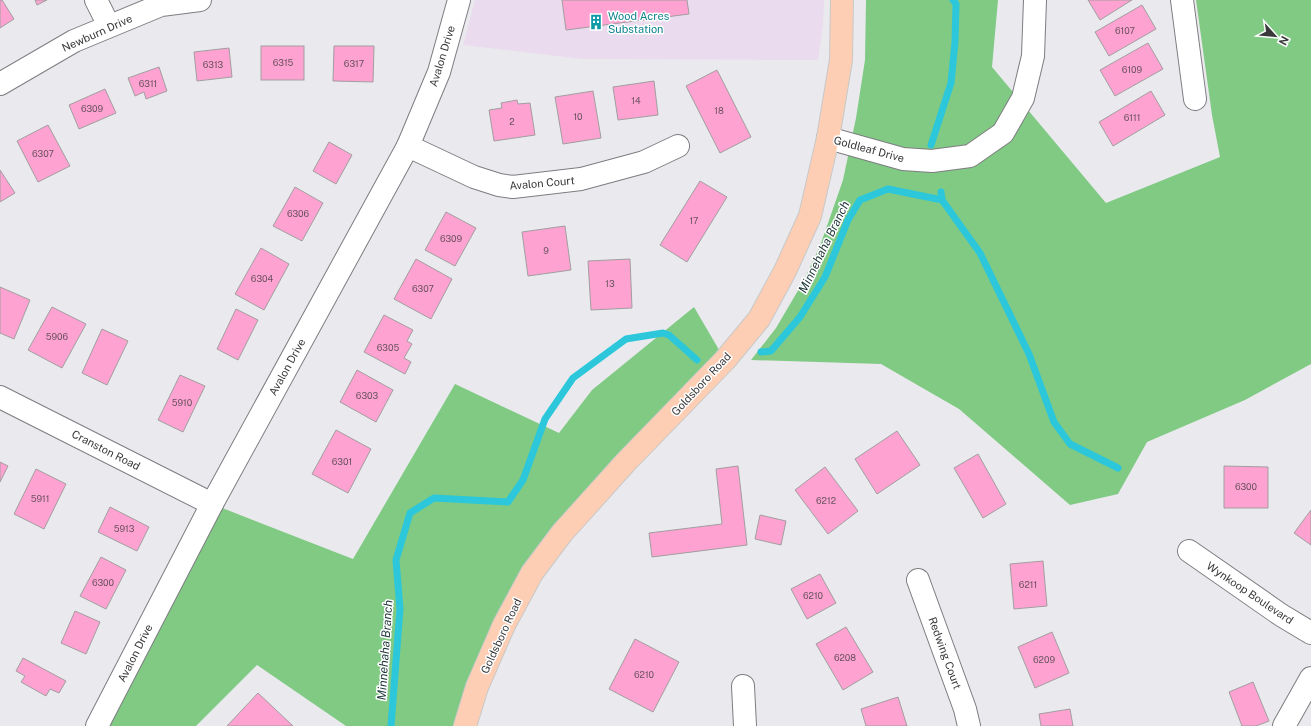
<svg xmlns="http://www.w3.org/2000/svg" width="1311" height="726" font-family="'Public Sans',sans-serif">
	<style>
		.commercial { fill: #eadbee }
		.forest { fill: #80ca84 }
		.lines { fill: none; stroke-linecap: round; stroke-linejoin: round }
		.stream { stroke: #2cc7da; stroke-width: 7 }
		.building { fill: #fea2d1; stroke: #a19e9f }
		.minor-casing { stroke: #7d7d81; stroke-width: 24 }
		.major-casing { stroke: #c8c8c8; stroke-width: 24 }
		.minor { stroke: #fff; stroke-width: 22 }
		.major { stroke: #fdceb3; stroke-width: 22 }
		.labels { text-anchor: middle; stroke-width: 3; stroke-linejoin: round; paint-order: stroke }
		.number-label { font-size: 9px; fill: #6a5360 }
		.culture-label { font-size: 11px; fill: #0d838f; stroke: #fff; text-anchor: start }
		.street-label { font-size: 11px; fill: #39393a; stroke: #fff }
		.water-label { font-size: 12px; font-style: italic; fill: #1c3437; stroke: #fff }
	</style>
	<rect width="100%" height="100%" fill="#eaeaee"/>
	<path class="commercial" d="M 475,0 L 824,0 L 823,25 L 818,60 L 583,59 L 463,45 Z"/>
	<g class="forest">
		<path d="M 866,0 L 998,0 L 992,67 L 1106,203 L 1220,157 L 1212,115 L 1196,0 L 1311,0 L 1311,364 L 1245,400 L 1147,442 L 1118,494 L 1070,505 L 959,409 L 881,364 L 751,360 L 776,328 L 803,282 L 820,246 L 843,180 L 856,118 L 865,60 Z"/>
		<path d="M 694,307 L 725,360 L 562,533 L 465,726 L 346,726 L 257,665 L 196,726 L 97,726 L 212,504 L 353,559 L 455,384 L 559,433 L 592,390 Z"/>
	</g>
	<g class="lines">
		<g class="stream">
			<path d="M 931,145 L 951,83 L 955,42 L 956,4 L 953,0"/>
			<path d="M 942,200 L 980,253 L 1029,354 L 1054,422 L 1070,444 L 1118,468"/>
			<path d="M 761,352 L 771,351 L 800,317 L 825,277 L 848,220 L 860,200 L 888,189 L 942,200 L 941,192"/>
			<path d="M 391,726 L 400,609 L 396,560 L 410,513 L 434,498 L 508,502 L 523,480 L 545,419 L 573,378 L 626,339 L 663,333 L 669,335 L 697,360"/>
		</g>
	</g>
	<g class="building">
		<path d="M 0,0 L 2,0 L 14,19 L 0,28 Z"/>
		<path d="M 35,0 L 47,0 L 37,5 Z"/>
		<path d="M 562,0 L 687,0 L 689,14 L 566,30 Z"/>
		<path d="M 1088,0 L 1132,0 L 1100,20 Z"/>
		<path d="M 1142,5 L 1156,29 L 1109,56 L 1095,32 Z"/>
		<path d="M 1148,43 L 1163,69 L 1115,96 L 1100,70 Z"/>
		<rect x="261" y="46" width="43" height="34"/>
		<path d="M 334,46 L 374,46 L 373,82 L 333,81 Z"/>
		<path d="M 229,48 L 232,77 L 197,81 L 194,52 Z"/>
		<path d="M 159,67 L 167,91 L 146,99 L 144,92 L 135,96 L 128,78 Z"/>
		<path d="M 717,70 L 751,137 L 720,153 L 686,86 Z"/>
		<path d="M 654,81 L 658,115 L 618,120 L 613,87 Z"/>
		<path d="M 105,89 L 116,113 L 79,129 L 69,105 Z"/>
		<path d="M 593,91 L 601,138 L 563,144 L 555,97 Z"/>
		<path d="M 1151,91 L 1165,115 L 1113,146 L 1099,122 Z"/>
		<path d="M 517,100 L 518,104 L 530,103 L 535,135 L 494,141 L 489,110 L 502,108 L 501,103 Z"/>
		<path d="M 48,125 L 70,166 L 38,182 L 17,141 Z"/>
		<path d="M 329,142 L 352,155 L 336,184 L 313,171 Z"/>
		<path d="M 0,170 L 15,193 L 0,202 Z"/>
		<path d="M 700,181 L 727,197 L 687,262 L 660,245 Z"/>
		<path d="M 295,187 L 323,203 L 302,241 L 273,226 Z"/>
		<path d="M 446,212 L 476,228 L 455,266 L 425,250 Z"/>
		<path d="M 565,226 L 571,270 L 528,276 L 522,232 Z"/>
		<path d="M 261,248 L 289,264 L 264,310 L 235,294 Z"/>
		<path d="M 416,259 L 452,279 L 431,319 L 394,299 Z"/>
		<path d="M 630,259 L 632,308 L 591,310 L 588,261 Z"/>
		<path d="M 0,287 L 30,300 L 14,339 L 0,333 Z"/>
		<path d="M 52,307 L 86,324 L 62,368 L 28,350 Z"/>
		<path d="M 236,309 L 258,320 L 238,360 L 217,349 Z"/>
		<path d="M 384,315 L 413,330 L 407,341 L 412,344 L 404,358 L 411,362 L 405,374 L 364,352 Z"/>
		<path d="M 102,329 L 128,341 L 107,385 L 82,373 Z"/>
		<path d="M 357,370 L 393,390 L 376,422 L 340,402 Z"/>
		<path d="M 180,375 L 205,386 L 183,432 L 158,420 Z"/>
		<path d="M 336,430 L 371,449 L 348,493 L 312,474 Z"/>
		<path d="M 897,431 L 920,465 L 877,494 L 855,459 Z"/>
		<path d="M 978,454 L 1006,504 L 983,518 L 954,468 Z"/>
		<path d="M 0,462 L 8,466 L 0,482 Z"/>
		<path d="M 738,466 L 747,545 L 652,557 L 649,533 L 722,524 L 716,469 Z"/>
		<path d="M 1224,466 L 1268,467 L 1268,508 L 1224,508 Z"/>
		<path d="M 825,467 L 858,511 L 828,534 L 795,490 Z"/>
		<path d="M 36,469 L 66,484 L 44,529 L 14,514 Z"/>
		<path d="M 110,507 L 149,527 L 137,551 L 98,532 Z"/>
		<path d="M 1311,510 L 1311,545 L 1294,533 Z"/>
		<path d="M 760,515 L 786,521 L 781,545 L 755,539 Z"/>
		<path d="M 101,557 L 126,570 L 106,609 L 80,596 Z"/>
		<path d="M 1043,561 L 1047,606 L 1014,609 L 1010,564 Z"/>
		<path d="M 820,574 L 836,603 L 807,619 L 791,589 Z"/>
		<path d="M 75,611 L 100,622 L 86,654 L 61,643 Z"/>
		<path d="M 846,627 L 873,672 L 843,690 L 816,644 Z"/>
		<path d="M 1052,632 L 1069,673 L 1035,688 L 1018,647 Z"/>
		<path d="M 635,639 L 679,662 L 653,712 L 609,689 Z"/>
		<path d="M 23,658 L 66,681 L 59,693 L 50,689 L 46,696 L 21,682 L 25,676 L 16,671 Z"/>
		<path d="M 1253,682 L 1269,721 L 1256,726 L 1242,726 L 1229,692 Z"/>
		<path d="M 258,693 L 293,726 L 227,726 Z"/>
		<path d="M 898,697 L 907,726 L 866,726 L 861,709 Z"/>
		<path d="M 1070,709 L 1073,726 L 1041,726 L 1039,714 Z"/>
	</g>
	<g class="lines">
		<g class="minor-casing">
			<g id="minor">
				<path d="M 96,0 L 109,26"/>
				<path d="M 1182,0 L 1195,99"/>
				<path d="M 0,84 L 74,41 L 161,5 L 200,0"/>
				<path d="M 828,138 L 903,159 L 932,161 L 970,156 L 1003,133 L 1023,98 L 1033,56 L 1035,0"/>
				<path d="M 408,146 L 474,177 L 499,185 L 513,187 L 581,179 L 644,162 L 678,146"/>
				<path d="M 0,397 L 212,504"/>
				<path d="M 1189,551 L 1281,615 L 1311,633"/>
				<path d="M 918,580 L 965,709 L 969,726"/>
				<path d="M 743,686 L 745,726"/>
				<path d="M 97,726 L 212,504 L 408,146 L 439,72 L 459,0"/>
				<path d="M 1284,726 L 1311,678"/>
			</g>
		</g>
		<g class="major-casing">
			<path id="major" d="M 465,726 L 477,687 L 504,625 L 532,573 L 562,533 L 581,512 L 625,463 L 725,360 L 759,319 L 785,271 L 810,216 L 828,138 L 841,60 L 842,0"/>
		</g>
		<use href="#minor" class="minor"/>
		<use href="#major" class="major"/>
	</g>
	<defs>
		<g id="building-bare" transform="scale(1.2)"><path d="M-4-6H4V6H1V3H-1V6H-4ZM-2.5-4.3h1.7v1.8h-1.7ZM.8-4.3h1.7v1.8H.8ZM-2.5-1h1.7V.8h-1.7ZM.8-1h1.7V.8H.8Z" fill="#0f9aa8" stroke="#fff" stroke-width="2.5" paint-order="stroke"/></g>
	</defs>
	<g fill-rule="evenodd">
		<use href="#building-bare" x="596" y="22"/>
	</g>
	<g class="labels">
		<g class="number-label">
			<text x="1125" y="34">6107</text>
			<text x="283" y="66">6315</text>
			<text x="354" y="67">6317</text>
			<text x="213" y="68">6313</text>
			<text x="1132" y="73">6109</text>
			<text x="148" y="87">6311</text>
			<text x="636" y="104">14</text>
			<text x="92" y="112">6309</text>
			<text x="719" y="114">18</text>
			<text x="578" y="120">10</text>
			<text x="1132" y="121">6111</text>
			<text x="512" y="125">2</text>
			<text x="43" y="157">6307</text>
			<text x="298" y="217">6306</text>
			<text x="694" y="224">17</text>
			<text x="451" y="242">6309</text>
			<text x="546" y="254">9</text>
			<text x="262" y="282">6304</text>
			<text x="610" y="287">13</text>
			<text x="423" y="292">6307</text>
			<text x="57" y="340">5906</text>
			<text x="388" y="351">6305</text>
			<text x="367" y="399">6303</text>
			<text x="182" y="406">5910</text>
			<text x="342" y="465">6301</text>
			<text x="1246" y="490">6300</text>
			<text x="40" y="502">5911</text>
			<text x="826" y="504">6212</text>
			<text x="124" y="532">5913</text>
			<text x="103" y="586">6300</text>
			<text x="1028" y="588">6211</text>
			<text x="813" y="599">6210</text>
			<text x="845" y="661">6208</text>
			<text x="1044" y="663">6209</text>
			<text x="644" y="678">6210</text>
		</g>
		<g class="culture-label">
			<text x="608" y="20">Wood Acres<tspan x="608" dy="13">Substation</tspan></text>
		</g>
		<g class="street-label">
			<text transform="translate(97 33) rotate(-24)" y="4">Newburn Drive</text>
			<text transform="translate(442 56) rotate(-73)" y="4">Avalon Drive</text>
			<text transform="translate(869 149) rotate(15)" y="4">Goldleaf Drive</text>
			<text transform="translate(542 183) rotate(-5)" y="4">Avalon Court</text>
			<text transform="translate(287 367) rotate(-61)" y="4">Avalon Drive</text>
			<text transform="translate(701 384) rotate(-47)" y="4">Goldsboro Road</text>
			<text transform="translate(106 450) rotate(27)" y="4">Cranston Road</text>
			<text transform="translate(1250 593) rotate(34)" y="4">Wynkoop Boulevard</text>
			<text transform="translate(501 636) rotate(-65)" y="4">Goldsboro Road</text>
			<text transform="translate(135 653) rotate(-63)" y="4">Avalon Drive</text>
			<text transform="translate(945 653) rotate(70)" y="4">Redwing Court</text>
		</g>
		<g class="water-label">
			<text transform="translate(824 247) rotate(-64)" y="4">Minnehaha Branch</text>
			<text transform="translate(385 650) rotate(-86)" y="4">Minnehaha Branch</text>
		</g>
	</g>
	<g transform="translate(1275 36) rotate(117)" stroke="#ffffff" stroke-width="3" paint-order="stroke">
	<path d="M0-3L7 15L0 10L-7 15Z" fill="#39393a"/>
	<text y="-6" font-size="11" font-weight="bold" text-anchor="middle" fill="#39393a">N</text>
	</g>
</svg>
